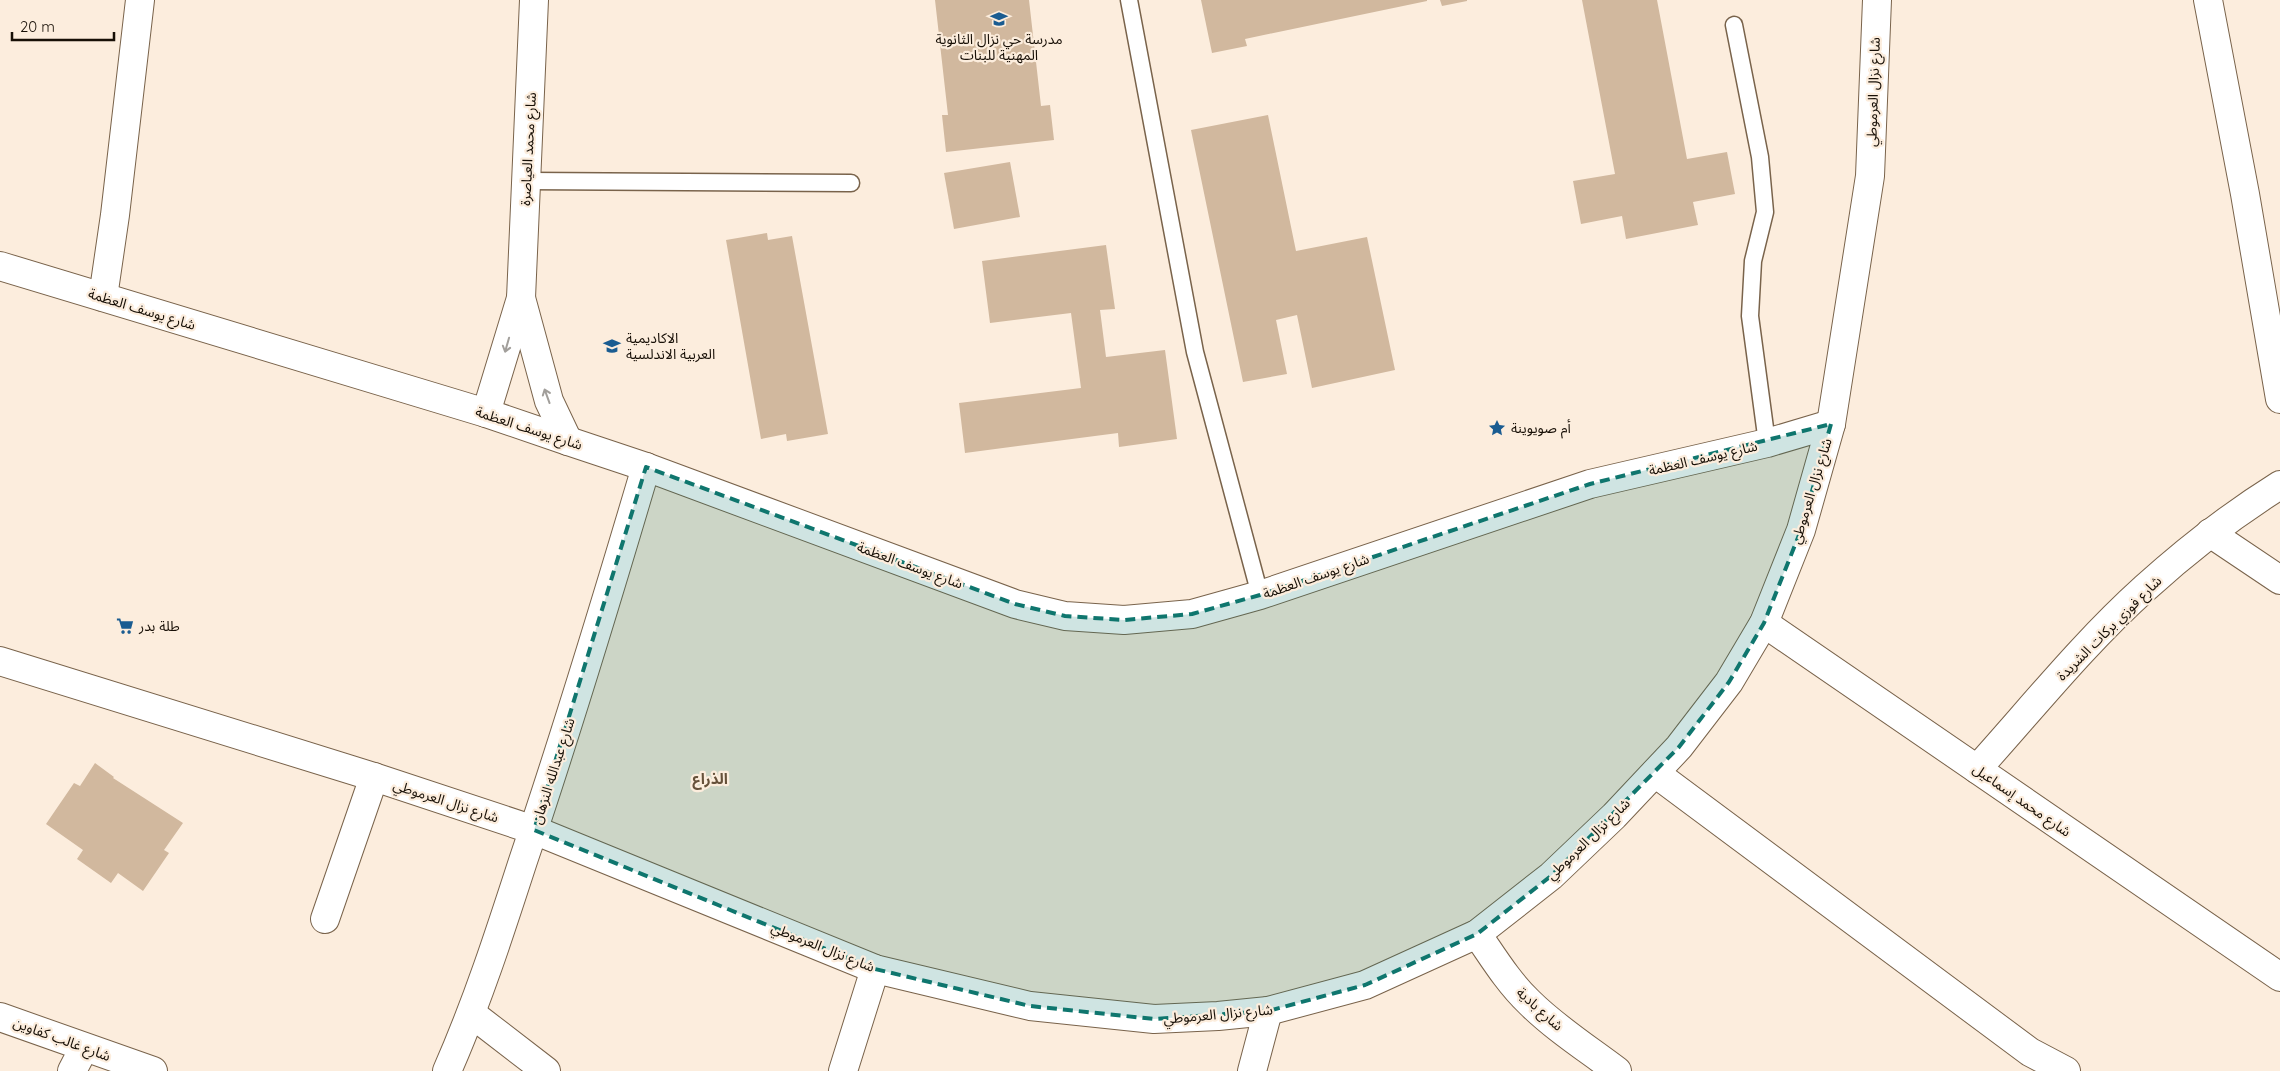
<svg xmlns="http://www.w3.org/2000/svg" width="2280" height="1071" font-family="Quicksand,'Noto Sans Arabic',sans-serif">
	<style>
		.building { fill: #d1b89e }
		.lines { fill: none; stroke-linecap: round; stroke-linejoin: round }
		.lane-casing { stroke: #79634b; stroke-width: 19 }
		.street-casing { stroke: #79634b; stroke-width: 30 }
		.secondary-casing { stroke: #79634b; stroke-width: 30 }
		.lane { stroke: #fff; stroke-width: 16 }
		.street { stroke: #fff; stroke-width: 28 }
		.secondary { stroke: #fff; stroke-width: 28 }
		.oneway { stroke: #a29f9b }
		.marked { fill: #0f766e; fill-opacity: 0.2; stroke: #0f766e; stroke-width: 4; stroke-dasharray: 10 6; stroke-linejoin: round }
		.labels { text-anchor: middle; stroke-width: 4.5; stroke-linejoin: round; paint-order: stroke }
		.poi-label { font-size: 14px; fill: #170f06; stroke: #fceddd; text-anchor: start }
		.street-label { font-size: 14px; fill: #170f06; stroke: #fceddd }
		.neighbourhood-label { font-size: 15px; font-weight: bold; fill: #66513a; stroke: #fceddd }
	</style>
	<rect width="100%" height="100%" fill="#fceddd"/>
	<g class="building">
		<path d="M 935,0 L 1029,0 L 1041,106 L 1050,105 L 1054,140 L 946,152 L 942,115 L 948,115 Z"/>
		<path d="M 1201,0 L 1427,0 L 1427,1 L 1245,39 L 1247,46 L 1212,53 Z"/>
		<path d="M 1440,0 L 1467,0 L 1467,1 L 1442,6 Z"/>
		<path d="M 1582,0 L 1657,0 L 1687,159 L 1727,152 L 1735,194 L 1693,202 L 1698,225 L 1626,239 L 1622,216 L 1581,224 L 1573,181 L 1615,174 Z"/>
		<path d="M 1268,115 L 1296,251 L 1367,237 L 1395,370 L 1312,388 L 1297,315 L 1276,320 L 1287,374 L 1243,382 L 1191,130 Z"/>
		<path d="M 1010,162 L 1020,217 L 954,229 L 944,173 Z"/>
		<path d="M 767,233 L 768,240 L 792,236 L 828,434 L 787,441 L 786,434 L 761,439 L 726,240 Z"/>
		<path d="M 1106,245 L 1115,309 L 1100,310 L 1106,357 L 1165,350 L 1177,439 L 1119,447 L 1118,433 L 965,453 L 959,403 L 1081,388 L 1071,313 L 990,323 L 982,261 Z"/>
		<path d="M 95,763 L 114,777 L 113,778 L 183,823 L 164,850 L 169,853 L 143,891 L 118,873 L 111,883 L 77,859 L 83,850 L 46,824 L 74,783 L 80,786 Z"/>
	</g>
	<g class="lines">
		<g class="lane-casing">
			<g id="lane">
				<path d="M 1129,0 L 1195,352 L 1260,595"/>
				<path d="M 1734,25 L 1760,157 L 1765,212 L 1753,261 L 1750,316 L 1767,443"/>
				<path d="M 527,181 L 851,183"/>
			</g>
		</g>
		<g class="street-casing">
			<g id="street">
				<path d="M 2208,0 L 2245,194 L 2280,399"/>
				<path d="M 0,266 L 486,413 L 568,441 L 646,467 L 1015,604 L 1065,616 L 1124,620 L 1192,614 L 1260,595 L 1590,484 L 1767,443 L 1831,424"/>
				<path d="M 103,297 L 115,215 L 140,0"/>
				<path d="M 521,298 L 549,401 L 568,441"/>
				<path d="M 486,413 L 521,298 L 534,0"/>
				<path d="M 2210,533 L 2280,580"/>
				<path d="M 1764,623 L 2280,977"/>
				<path d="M 1977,769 C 2032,708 2084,643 2145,588 C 2187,550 2232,515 2280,485"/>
				<path d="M 1655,773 L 2030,1052 L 2066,1071"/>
				<path d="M 325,919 L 374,777"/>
				<path d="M 1477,934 C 1493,957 1508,982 1529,1002 C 1555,1028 1588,1049 1617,1071"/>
				<path d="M 472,1014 L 546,1071"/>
				<path d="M 0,1017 L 153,1071"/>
				<path d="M 72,1071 L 84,1048"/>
				<path d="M 447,1071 C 477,1003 500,932 523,861 C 567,731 607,599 646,467"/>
				<path d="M 843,1071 L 875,969"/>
				<path d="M 1252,1071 L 1268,1011"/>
			</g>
		</g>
		<g class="secondary-casing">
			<path id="secondary" d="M 0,661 L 374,777 L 534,830 L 875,969 L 1030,1006 L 1154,1019 L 1218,1016 L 1268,1011 L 1365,985 L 1477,934 L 1551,876 L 1614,816 L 1679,747 L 1729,682 L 1764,623 L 1801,530 L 1831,424 L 1870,176 L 1877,0"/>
		</g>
		<use href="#lane" class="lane"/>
		<use href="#street" class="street"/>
		<use href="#secondary" class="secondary"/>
	</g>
	<defs><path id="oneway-shaft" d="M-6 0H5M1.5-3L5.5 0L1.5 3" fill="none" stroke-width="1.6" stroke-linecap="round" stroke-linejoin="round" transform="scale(1.25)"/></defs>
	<g class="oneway">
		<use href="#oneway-shaft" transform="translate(507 345) rotate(106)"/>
		<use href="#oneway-shaft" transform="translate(547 396) rotate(-110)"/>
	</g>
	<path class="marked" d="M 1831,424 L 1801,530 L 1764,623 L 1729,682 L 1679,747 L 1551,876 L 1477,934 L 1365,985 L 1268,1011 L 1154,1019 L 1030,1006 L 875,969 L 534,830 L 646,467 L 1015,604 L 1065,616 L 1124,620 L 1192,614 L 1260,595 L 1590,484 Z"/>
	<defs>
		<g id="school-bare" transform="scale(1.35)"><path d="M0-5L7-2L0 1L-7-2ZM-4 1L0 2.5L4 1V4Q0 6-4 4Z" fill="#1a5c91" stroke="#fceddd" stroke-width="2.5" paint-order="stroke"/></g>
		<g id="sight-bare" transform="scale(1.35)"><path d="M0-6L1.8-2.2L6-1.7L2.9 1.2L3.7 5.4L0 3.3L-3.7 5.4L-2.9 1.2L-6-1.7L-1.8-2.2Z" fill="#1a5c91" stroke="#fceddd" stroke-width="2.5" paint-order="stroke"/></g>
		<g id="supermarket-bare" transform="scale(1.35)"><path d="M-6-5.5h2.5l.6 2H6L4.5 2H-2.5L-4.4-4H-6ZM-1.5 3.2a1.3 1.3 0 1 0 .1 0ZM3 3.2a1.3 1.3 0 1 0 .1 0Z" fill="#1a5c91" stroke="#fceddd" stroke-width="2.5" paint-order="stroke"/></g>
	</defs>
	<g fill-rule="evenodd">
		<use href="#school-bare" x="999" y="19"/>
		<use href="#school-bare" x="612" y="346"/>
		<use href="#sight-bare" x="1497" y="428"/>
		<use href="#supermarket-bare" x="125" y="626"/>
	</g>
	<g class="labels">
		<g class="poi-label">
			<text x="999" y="44" text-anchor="middle">مدرسة حي نزال الثانوية<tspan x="999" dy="16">المهنية للبنات</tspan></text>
			<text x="626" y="343">الاكاديمية<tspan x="626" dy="16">العربية الاندلسية</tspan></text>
			<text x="1511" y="433">أم صويوينة</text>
			<text x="139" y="631">طلة بدر</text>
		</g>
		<g class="street-label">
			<text transform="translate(1873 92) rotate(-88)" y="5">شارع نزال العرموطي</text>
			<text transform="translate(528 149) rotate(-87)" y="5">شارع محمد العياصرة</text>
			<text transform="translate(142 309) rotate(17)" y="5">شارع يوسف العظمة</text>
			<text transform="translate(529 428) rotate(18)" y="5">شارع يوسف العظمة</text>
			<text transform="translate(1703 458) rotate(-13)" y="5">شارع يوسف العظمة</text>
			<text transform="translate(1811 491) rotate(-73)" y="5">شارع نزال العرموطي</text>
			<text transform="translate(910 565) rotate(20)" y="5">شارع يوسف العظمة</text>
			<text transform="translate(1316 576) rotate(-19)" y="5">شارع يوسف العظمة</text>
			<text transform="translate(2109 628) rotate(-45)" y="5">شارع فوزي بركات الشريدة</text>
			<text transform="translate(553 771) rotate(-72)" y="5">شارع عبدالله النزهان</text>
			<text transform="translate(2022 800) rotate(35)" y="5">شارع محمد إسماعيل</text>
			<text transform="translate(446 801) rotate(18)" y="5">شارع نزال العرموطي</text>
			<text transform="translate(1588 839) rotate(-44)" y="5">شارع نزال العرموطي</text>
			<text transform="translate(823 947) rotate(22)" y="5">شارع نزال العرموطي</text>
			<text transform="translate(1540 1009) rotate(42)" y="5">شارع بادية</text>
			<text transform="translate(1218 1014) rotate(-5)" y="5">شارع نزال العرموطي</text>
			<text transform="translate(62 1039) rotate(20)" y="5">شارع غالب كفاوين</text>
		</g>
		<g class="neighbourhood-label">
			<text x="710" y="784">الذراع</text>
		</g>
	</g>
	<path d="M12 32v8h102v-8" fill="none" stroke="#170f06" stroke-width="2.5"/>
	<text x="20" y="32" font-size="15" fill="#170f06" stroke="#fceddd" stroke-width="4" paint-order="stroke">20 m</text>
</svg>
